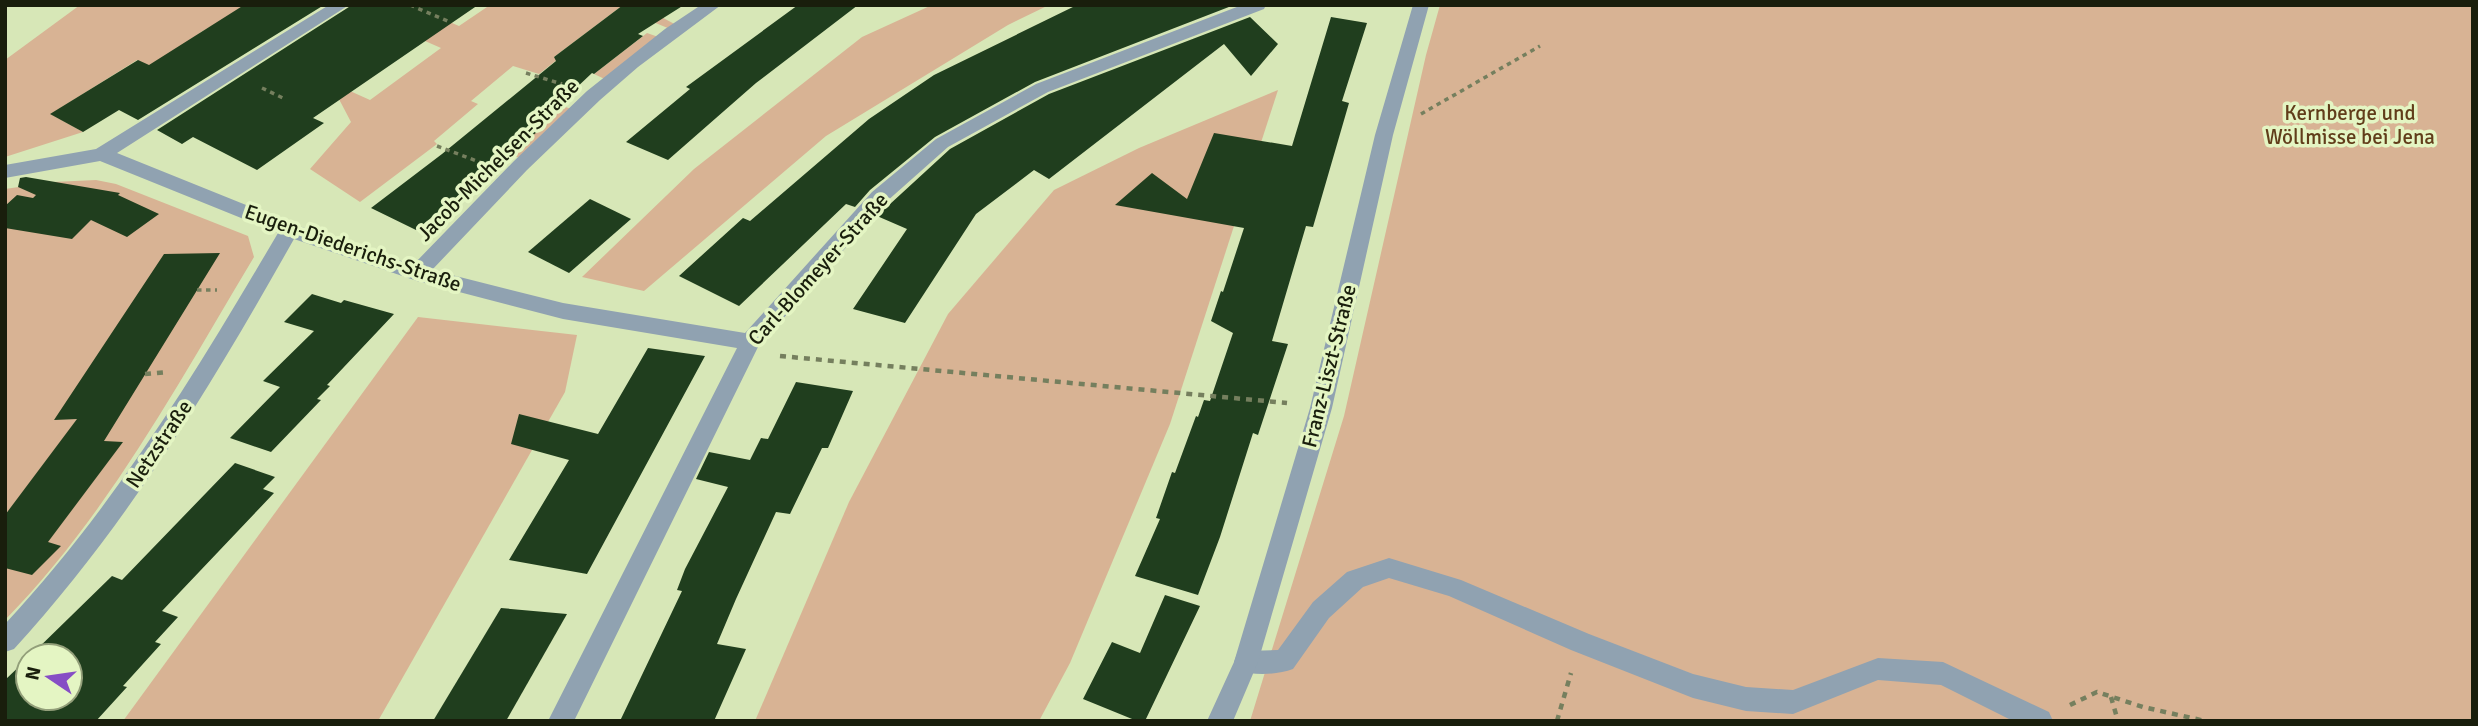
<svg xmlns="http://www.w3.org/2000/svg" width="2478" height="726" font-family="Signika,sans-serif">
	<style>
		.green { fill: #d8b394 }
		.building { fill: #203e1e }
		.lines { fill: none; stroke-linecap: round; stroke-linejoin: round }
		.path-far1 { stroke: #757f5e; stroke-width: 3.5; stroke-dasharray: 4.5 4.5; stroke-linecap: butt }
		.path { stroke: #757f5e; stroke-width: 4.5; stroke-dasharray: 6 6; stroke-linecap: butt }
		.service { fill: #90a2b1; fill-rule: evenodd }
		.minor { fill: #90a2b1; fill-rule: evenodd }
		.labels { text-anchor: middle; stroke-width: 7; stroke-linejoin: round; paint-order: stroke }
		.park-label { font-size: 21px; fill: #613d1a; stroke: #e4f5c3 }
		.street-label { font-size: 21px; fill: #191e0c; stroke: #e4f5c3 }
	</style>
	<rect width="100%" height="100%" fill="#d7e7b7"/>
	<g class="green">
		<path d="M 80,5 L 249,5 L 201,32 L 156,70 L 137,60 L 51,114 L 83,132 L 5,157 L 5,60 Z"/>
		<path d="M 343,5 L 410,5 L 459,26 L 490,5 L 639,5 L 680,27 L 675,31 L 619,8 L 554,57 L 558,59 L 539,74 L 513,66 L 471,101 L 478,104 L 434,141 L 437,144 L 360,202 L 310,169 L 351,122 L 330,82 L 370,100 L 441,48 Z"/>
		<path d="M 932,5 L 1049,5 L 1008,25 L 826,136 L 644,291 L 582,277 L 694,169 L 862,37 Z"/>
		<path d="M 1440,5 L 2473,5 L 2473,721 L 1250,721 L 1344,416 L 1426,55 Z"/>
		<path d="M 647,33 L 664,39 L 611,82 L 594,74 Z"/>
		<path d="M 1278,90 L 1170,424 L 1070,663 L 1039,721 L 755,721 L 849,502 L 948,314 L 1054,190 L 1139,148 Z"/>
		<path d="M 559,105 L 578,111 L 526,160 L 504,153 Z"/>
		<path d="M 96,180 L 116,184 L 248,236 L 254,257 C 179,382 108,515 5,620 L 5,189 L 53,182 Z"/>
		<path d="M 418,317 L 577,335 L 565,392 L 378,721 L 123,721 Z"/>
	</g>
	<g class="building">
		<path d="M 244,5 L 324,5 L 138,120 L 119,110 L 83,132 L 50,114 L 138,60 L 149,65 Z"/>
		<path d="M 352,5 L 478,5 L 313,118 L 324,123 L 257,170 L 193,137 L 182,144 L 157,130 Z"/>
		<path d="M 623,5 L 684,5 L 638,34 L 643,36 L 594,74 L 592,73 L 536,126 L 542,128 L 416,230 L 371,208 L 442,154 L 556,61 L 554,57 Z"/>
		<path d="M 798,5 L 858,5 L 756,83 L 668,160 L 626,142 L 690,89 L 686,87 Z"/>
		<path d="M 1077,5 L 1234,5 L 1035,82 L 935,137 L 870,190 L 855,207 L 846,204 L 739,306 L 679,276 L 743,218 L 750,221 L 869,119 L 934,75 Z"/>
		<path d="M 1250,17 L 1278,44 L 1251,76 L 1224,44 L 1049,179 L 1034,170 L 976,214 L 905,323 L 853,309 L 907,229 L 877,216 L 950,149 L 1049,94 Z"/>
		<path d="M 1331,17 L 1367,23 L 1342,101 L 1349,103 L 1313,227 L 1306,226 L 1272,341 L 1288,344 L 1258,435 L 1253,433 L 1220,537 L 1198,595 L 1135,576 L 1160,519 L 1156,518 L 1172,472 L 1175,473 L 1196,416 L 1198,417 L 1204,400 L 1210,401 L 1233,333 L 1211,321 L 1221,291 L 1223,292 L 1244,228 L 1115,205 L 1152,173 L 1187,199 L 1214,133 L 1292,146 Z"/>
		<path d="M 26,177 L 120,193 L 118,195 L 159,214 L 127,237 L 91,220 L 72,239 L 5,228 L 5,206 L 17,195 L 33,198 L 36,195 L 18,187 L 20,178 Z"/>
		<path d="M 590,199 L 631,219 L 569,273 L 528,252 Z"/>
		<path d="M 220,253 L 104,441 L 123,442 L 48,542 L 61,546 L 32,575 L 5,568 L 5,515 L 77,419 L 54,420 L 164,254 Z"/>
		<path d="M 312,294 L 341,303 L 344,300 L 394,314 L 327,385 L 330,386 L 317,399 L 321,400 L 271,452 L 230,438 L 280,387 L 263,381 L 314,331 L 284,322 Z"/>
		<path d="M 648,348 L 705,356 L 587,574 L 509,560 L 569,460 L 511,444 L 519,414 L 598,434 Z"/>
		<path d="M 796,382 L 853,391 L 828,448 L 822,448 L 790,514 L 776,512 L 736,599 L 717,644 L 746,649 L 714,721 L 620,721 L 682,591 L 677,590 L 685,569 L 728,487 L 696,479 L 709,452 L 750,460 L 761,438 L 768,439 Z"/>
		<path d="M 235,463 L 275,477 L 263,489 L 274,493 L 162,611 L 178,617 L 155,642 L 161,644 L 123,686 L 127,687 L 96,721 L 5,721 L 5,680 L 28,658 L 28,698 L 70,698 L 70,656 L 30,656 L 112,576 L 122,580 Z"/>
		<path d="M 1165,595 L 1200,606 L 1145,721 L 1137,721 L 1083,699 L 1112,642 L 1140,653 Z"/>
		<path d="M 501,608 L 567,614 L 506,721 L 433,721 Z"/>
	</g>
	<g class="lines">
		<g class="path-far1">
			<path d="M 410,5 L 450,22"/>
			<path d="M 526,73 L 562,84"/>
			<path d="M 262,88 L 285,99"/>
			<path d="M 1421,114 L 1540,46"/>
			<path d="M 437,146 L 482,163"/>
			<path d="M 197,290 L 217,290"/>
		</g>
		<g class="path">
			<path d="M 780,356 L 1287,403"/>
			<path d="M 145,374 L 168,372"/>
			<path d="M 2111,697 L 2118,721"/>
			<path d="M 2070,705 L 2097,692 L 2143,707 L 2205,721"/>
			<path d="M 1557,721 L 1571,673"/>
		</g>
		<path class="service" d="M 1389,558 L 1461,580 L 1589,634 L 1693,674 L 1746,687 L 1793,690 L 1878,658 L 1943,662 L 2049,712 L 2053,721 L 2013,721 L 1941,685 L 1878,680 L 1793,714 L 1746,711 L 1693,698 L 1571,650 L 1449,596 L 1389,578 L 1363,587 L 1329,618 L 1293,669 C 1277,675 1253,676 1237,670 L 1234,662 L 1237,654 L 1246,651 L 1278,650 L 1313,602 L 1347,572 Z"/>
		<g class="minor">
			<path d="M 329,5 L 349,5 L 117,153 L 296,225 L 413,265 L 514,161 L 587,91 L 665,29 L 701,5 L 721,5 L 638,67 L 600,100 L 527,170 L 432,270 L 563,303 L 745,333 L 872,192 L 936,139 L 1036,84 L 1242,5 L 1266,5 L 1264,9 L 1048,92 L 948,147 L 886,202 L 758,347 L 574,721 L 548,721 L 737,348 L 563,319 L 417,281 L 294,239 C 211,386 128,524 14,649 L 5,652 L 5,624 C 115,506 197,371 278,233 L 100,161 L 5,178 L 5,165 L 96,149 Z"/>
			<path d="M 1413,5 L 1429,5 L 1393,135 L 1332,408 L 1258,662 L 1233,721 L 1207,721 L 1234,662 L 1310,408 L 1375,135 Z"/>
		</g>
	</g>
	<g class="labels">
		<g class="park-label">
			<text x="2350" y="120">Kernberge und<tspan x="2350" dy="24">Wöllmisse bei Jena</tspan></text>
		</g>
		<g class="street-label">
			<text transform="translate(498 160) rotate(-45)" y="7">Jacob-Michelsen-Straße</text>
			<text transform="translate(353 248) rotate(19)" y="7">Eugen-Diederichs-Straße</text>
			<text transform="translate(818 269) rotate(-48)" y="7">Carl-Blomeyer-Straße</text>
			<text transform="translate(1329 366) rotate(-76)" y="7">Franz-Liszt-Straße</text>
			<text transform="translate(159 444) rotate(-56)" y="7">Netzstraße</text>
		</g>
	</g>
	<rect width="2478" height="726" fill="none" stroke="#191e0c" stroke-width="14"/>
	<g transform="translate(49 677) rotate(283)"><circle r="33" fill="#e4f5c3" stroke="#939f7a" stroke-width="2"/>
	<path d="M0-5L12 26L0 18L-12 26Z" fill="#864ec5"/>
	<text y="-10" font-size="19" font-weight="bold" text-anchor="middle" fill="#191e0c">N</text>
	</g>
</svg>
